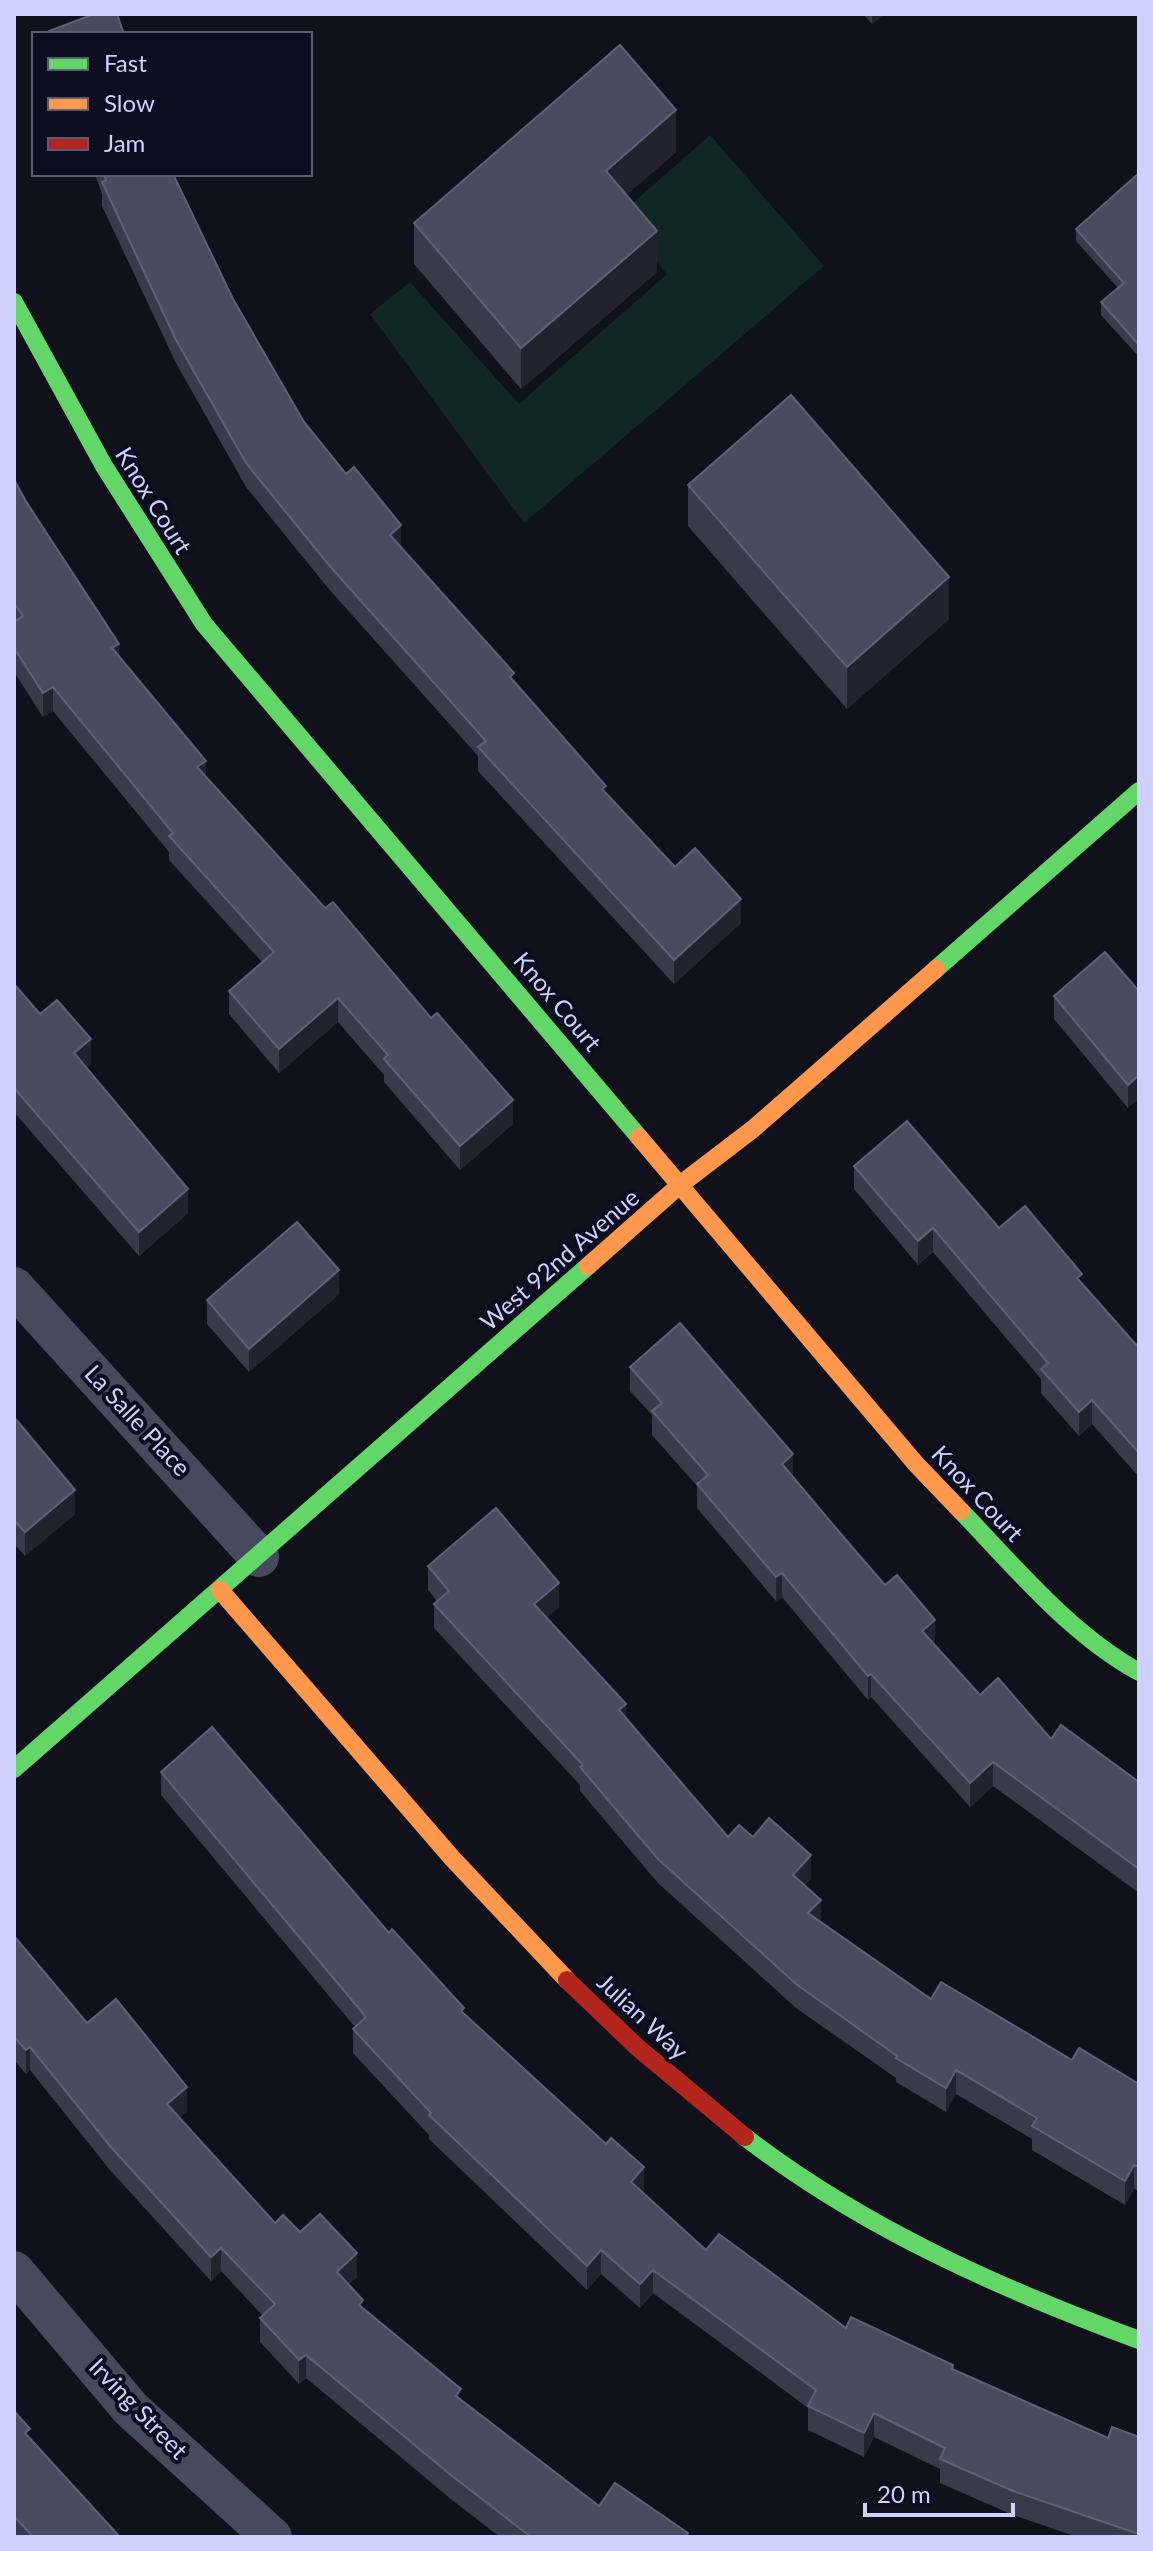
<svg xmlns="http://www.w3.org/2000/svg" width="1153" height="2551" font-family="Lato,sans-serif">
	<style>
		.green { fill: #112723 }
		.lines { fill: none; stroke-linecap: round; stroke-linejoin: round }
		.street { stroke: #47495d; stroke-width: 40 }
		.fast { stroke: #63d668; stroke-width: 18 }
		.slow { stroke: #ff974d; stroke-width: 18 }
		.jam { stroke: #b3261e; stroke-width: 18 }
		.wall { fill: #3a3a4b }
		.shaded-wall { fill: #232330 }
		.building { fill: #4a4b5f; stroke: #5f6078; stroke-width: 2 }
		.labels { text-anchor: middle; stroke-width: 8; stroke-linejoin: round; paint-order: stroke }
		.street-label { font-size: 24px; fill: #ced1fe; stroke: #0d0d20 }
	</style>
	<rect width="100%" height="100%" fill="#11111c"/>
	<path class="green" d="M 710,135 L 824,266 L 524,523 L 370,314 L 410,282 L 519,404 L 667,274 L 618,216 Z"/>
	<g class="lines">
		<g class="street">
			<path d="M 14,1287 L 259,1557"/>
			<path d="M 14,2271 L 131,2409 L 272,2537"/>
		</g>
		<g class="fast">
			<path d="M 14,302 L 104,466 L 204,624 L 639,1137"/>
			<path d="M 936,969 L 1139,791"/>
			<path d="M 961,1511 C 1016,1568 1069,1633 1139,1672"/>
			<path d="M 14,1769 L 588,1266"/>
			<path d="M 745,2137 C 863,2228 1001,2289 1139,2340"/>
		</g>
		<g class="slow">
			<path d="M 639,1137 L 916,1464 L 961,1511"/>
			<path d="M 588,1266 L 681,1184 L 753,1129 L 936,969"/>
			<path d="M 220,1590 L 452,1858 L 567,1980"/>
		</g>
		<path class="jam" d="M 567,1980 L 637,2047 L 745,2137"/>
	</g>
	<g class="wall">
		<path d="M 863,14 L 884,14 L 872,24 Z"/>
		<path d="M 676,152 L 626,195 L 657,272 L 521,389 L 414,264 L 414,223 Z"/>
		<path d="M 1139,173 L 1139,357 L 1101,315 L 1101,302 L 1118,288 L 1076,241 L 1076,229 Z"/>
		<path d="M 95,174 L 173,174 L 233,299 L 304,422 L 401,547 L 606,792 L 675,867 L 741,923 L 674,984 L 478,771 L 478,756 L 328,588 L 246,487 L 176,363 L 102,206 L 102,194 Z"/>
		<path d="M 14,479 L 119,655 L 206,777 L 513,1124 L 460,1170 L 384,1082 L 384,1075 L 338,1022 L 279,1073 L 229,1014 L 229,991 L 262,962 L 169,860 L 169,852 L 53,711 L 43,717 L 14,672 Z"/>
		<path d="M 688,485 L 949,619 L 847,709 L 688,526 Z"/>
		<path d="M 14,984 L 40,1014 L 91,1063 L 86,1067 L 188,1213 L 139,1256 L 14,1112 Z"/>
		<path d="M 1137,989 L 1128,1108 L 1054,1019 L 1054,996 Z"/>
		<path d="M 854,1166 L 999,1228 L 1082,1284 L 1139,1348 L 1139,1477 L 1092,1424 L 1079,1436 L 1041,1393 L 1041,1379 L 933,1252 L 918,1265 L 854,1189 Z"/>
		<path d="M 339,1294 L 249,1372 L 207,1324 L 207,1300 Z"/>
		<path d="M 630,1367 L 793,1477 L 934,1644 L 980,1695 L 1051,1739 L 1139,1782 L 1139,1893 L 993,1786 L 970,1807 L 871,1697 L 868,1700 L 782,1597 L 776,1601 L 697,1508 L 697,1486 L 652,1435 L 652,1415 L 630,1391 Z"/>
		<path d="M 14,1417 L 75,1514 L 25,1556 L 14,1544 Z"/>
		<path d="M 428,1566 L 559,1607 L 547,1617 L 626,1717 L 728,1837 L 753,1837 L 811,1879 L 805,1885 L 821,1922 L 931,1999 L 1072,2060 L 1139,2084 L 1139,2191 L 1134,2189 L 1125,2205 L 1032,2150 L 1032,2139 L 956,2094 L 946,2112 L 896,2082 L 896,2078 L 796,2008 L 658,1883 L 580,1791 L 580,1785 L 434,1628 L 434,1604 L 437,1601 L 428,1590 Z"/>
		<path d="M 161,1772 L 389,1933 L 464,2014 L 644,2191 L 642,2193 L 706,2250 L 846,2328 L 953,2370 L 1108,2438 L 1139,2437 L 1139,2537 L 1077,2537 L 1013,2515 L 940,2483 L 940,2469 L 874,2437 L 864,2457 L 808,2430 L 808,2408 L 653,2293 L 640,2308 L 601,2274 L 587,2290 L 429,2139 L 429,2135 L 353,2053 L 353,2029 L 355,2027 L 161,1795 Z"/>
		<path d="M 14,1936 L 87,2023 L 187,2111 L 179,2117 L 275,2223 L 300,2232 L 357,2277 L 349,2284 L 363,2308 L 461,2400 L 599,2506 L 688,2537 L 500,2537 L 452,2500 L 306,2378 L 299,2384 L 260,2342 L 260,2318 L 263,2316 L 221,2271 L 211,2281 L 110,2170 L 30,2070 L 26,2074 L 14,2060 Z"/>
		<path d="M 14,2411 L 30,2439 L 120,2537 L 14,2537 Z"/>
	</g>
	<g class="shaded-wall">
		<path d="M 872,14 L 884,14 L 872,24 Z"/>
		<path d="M 676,110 L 676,152 L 606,213 L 606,171 Z"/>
		<path d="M 657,231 L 657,272 L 521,389 L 521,348 Z"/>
		<path d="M 401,525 L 401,549 L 390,535 Z"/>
		<path d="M 949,577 L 949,619 L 847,709 L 847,667 Z"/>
		<path d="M 119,644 L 119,668 L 112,648 Z"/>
		<path d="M 53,687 L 53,711 L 43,717 L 43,693 Z"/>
		<path d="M 206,761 L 206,784 L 197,767 Z"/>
		<path d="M 741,899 L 741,923 L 674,984 L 674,960 Z"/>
		<path d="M 338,998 L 338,1022 L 279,1073 L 279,1049 Z"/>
		<path d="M 91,1039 L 91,1063 L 74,1077 L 74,1053 Z"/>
		<path d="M 1139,1075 L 1139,1099 L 1128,1108 L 1128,1085 Z"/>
		<path d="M 513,1100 L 513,1124 L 460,1170 L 460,1146 Z"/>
		<path d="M 188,1189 L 188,1213 L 139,1256 L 139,1232 Z"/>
		<path d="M 933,1228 L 933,1252 L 918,1265 L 918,1241 Z"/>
		<path d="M 339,1270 L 339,1294 L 249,1372 L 249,1349 Z"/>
		<path d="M 1092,1400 L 1092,1424 L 1079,1436 L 1079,1412 Z"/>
		<path d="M 793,1454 L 793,1478 L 782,1464 Z"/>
		<path d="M 75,1490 L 75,1514 L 25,1556 L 25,1532 Z"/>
		<path d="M 782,1573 L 782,1597 L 776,1601 L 776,1577 Z"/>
		<path d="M 559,1583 L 559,1607 L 534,1628 L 534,1604 Z"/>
		<path d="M 935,1620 L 935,1644 L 922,1631 Z"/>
		<path d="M 871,1674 L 871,1697 L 868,1700 L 868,1676 Z"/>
		<path d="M 626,1704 L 626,1727 L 619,1710 Z"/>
		<path d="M 993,1762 L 993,1786 L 970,1807 L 970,1783 Z"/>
		<path d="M 811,1855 L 811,1879 L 793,1899 L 793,1875 Z"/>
		<path d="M 821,1900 L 821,1924 L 808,1913 Z"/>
		<path d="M 30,2047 L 30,2070 L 26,2074 L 26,2050 Z"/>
		<path d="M 956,2070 L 956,2094 L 946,2112 L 946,2088 Z"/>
		<path d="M 187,2087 L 187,2111 L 167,2128 L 167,2104 Z"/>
		<path d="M 1134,2165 L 1134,2189 L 1125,2205 L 1125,2181 Z"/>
		<path d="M 644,2167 L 644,2191 L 631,2206 L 631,2182 Z"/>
		<path d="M 221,2248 L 221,2271 L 211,2281 L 211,2257 Z"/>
		<path d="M 601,2250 L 601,2274 L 587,2290 L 587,2266 Z"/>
		<path d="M 357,2253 L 357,2277 L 337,2296 L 337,2272 Z"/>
		<path d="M 653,2270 L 653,2293 L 640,2308 L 640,2284 Z"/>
		<path d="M 306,2355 L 306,2378 L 299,2384 L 299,2360 Z"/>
		<path d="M 874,2413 L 874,2437 L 864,2457 L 864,2433 Z"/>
	</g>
	<g class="building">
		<path d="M 94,14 L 117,14 L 124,34 L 50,34 L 49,31 Z"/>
		<path d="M 620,45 L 676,110 L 606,171 L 657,231 L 521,348 L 414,223 Z"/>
		<path d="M 1139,173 L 1139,345 L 1101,302 L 1124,283 L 1076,229 Z"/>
		<path d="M 104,174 L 173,174 L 233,299 L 304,422 L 346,474 L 354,467 L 401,525 L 390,535 L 514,673 L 510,677 L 606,786 L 602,789 L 675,867 L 695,848 L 741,899 L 674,960 L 478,747 L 486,741 L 328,564 L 246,463 L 176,340 L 102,182 L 106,180 Z"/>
		<path d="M 791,395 L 949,577 L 847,667 L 688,485 Z"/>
		<path d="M 14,479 L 25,500 L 119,644 L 112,648 L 206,761 L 197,767 L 325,908 L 333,902 L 431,1018 L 437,1013 L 513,1100 L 460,1146 L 384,1059 L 388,1055 L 338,998 L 279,1049 L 229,991 L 274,952 L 169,836 L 173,833 L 53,687 L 43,693 L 14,648 L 14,622 L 23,616 L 14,603 Z"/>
		<path d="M 1105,952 L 1137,989 L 1139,987 L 1139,1075 L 1128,1085 L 1054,996 Z"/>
		<path d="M 14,984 L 40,1014 L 57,1000 L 91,1039 L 74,1053 L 188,1189 L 139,1232 L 14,1088 Z"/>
		<path d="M 907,1121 L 999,1228 L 1025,1206 L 1082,1274 L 1077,1278 L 1139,1348 L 1139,1453 L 1092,1400 L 1079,1412 L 1041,1369 L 1048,1363 L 933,1228 L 918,1241 L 854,1166 Z"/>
		<path d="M 297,1222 L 339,1270 L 249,1349 L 207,1300 Z"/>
		<path d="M 680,1323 L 793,1454 L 782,1464 L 846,1540 L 885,1585 L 897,1575 L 935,1620 L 922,1631 L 980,1695 L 998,1678 L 1051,1739 L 1061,1725 L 1139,1782 L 1139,1869 L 993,1762 L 970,1783 L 871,1674 L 868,1676 L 782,1573 L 776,1577 L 697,1484 L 708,1475 L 652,1411 L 662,1403 L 630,1367 Z"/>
		<path d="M 14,1417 L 75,1490 L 25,1532 L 14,1520 Z"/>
		<path d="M 496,1508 L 559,1583 L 534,1604 L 626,1704 L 619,1710 L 728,1837 L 739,1825 L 753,1837 L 769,1818 L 811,1855 L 793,1875 L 821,1900 L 808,1913 L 931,1999 L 941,1982 L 1072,2060 L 1079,2048 L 1139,2084 L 1139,2167 L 1134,2165 L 1125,2181 L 1032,2126 L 1037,2118 L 956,2070 L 946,2088 L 896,2058 L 897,2056 L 796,1984 L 658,1859 L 580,1767 L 583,1765 L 434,1604 L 449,1591 L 428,1566 Z"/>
		<path d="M 212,1727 L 389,1933 L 392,1929 L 464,2008 L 461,2011 L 606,2144 L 611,2138 L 644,2167 L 631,2182 L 706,2250 L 719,2234 L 846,2328 L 851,2317 L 953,2365 L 952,2369 L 1108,2438 L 1112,2427 L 1139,2437 L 1139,2534 L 1013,2491 L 940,2459 L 945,2448 L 874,2413 L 864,2433 L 808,2406 L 816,2390 L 653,2270 L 640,2284 L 601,2250 L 587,2266 L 429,2115 L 431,2113 L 353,2029 L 366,2017 L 161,1772 Z"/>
		<path d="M 14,1936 L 87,2023 L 116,1999 L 187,2087 L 167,2104 L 275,2223 L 283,2215 L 300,2232 L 320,2214 L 357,2253 L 337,2272 L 363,2300 L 359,2305 L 461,2389 L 456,2396 L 599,2506 L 615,2483 L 688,2533 L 686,2537 L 531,2537 L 452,2476 L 306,2355 L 299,2360 L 260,2318 L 275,2304 L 221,2248 L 211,2257 L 110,2146 L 30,2047 L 26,2050 L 14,2037 Z"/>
		<path d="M 14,2411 L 30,2429 L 25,2433 L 120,2537 L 33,2537 L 14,2516 Z"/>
	</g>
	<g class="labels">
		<g class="street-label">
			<text transform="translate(153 501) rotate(58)" y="8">Knox Court</text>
			<text transform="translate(557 1002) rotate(50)" y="8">Knox Court</text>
			<text transform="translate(560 1260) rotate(-41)" y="8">West 92nd Avenue</text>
			<text transform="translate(137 1421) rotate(47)" y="8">La Salle Place</text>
			<text transform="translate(977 1494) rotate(47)" y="8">Knox Court</text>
			<text transform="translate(642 2017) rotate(43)" y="8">Julian Way</text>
			<text transform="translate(138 2409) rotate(46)" y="8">Irving Street</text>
		</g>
	</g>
	<rect width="1153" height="2551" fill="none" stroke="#ced1fe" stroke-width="32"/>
	<rect x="32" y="32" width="280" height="144" fill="#0d0d20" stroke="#5a5b79" stroke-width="2"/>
	<rect x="48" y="58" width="40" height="12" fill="#63d668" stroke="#5a5b79" stroke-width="2"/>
	<text x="104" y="72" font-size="24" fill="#ced1fe">Fast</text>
	<rect x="48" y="98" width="40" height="12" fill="#ff974d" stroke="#5a5b79" stroke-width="2"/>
	<text x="104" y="112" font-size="24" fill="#ced1fe">Slow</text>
	<rect x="48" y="138" width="40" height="12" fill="#b3261e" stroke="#5a5b79" stroke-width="2"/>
	<text x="104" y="152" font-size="24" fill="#ced1fe">Jam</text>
	<path d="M865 2503v12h148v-12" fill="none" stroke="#ced1fe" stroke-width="4"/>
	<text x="877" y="2503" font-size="24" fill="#ced1fe" stroke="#0d0d20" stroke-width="6" paint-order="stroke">20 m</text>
</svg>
